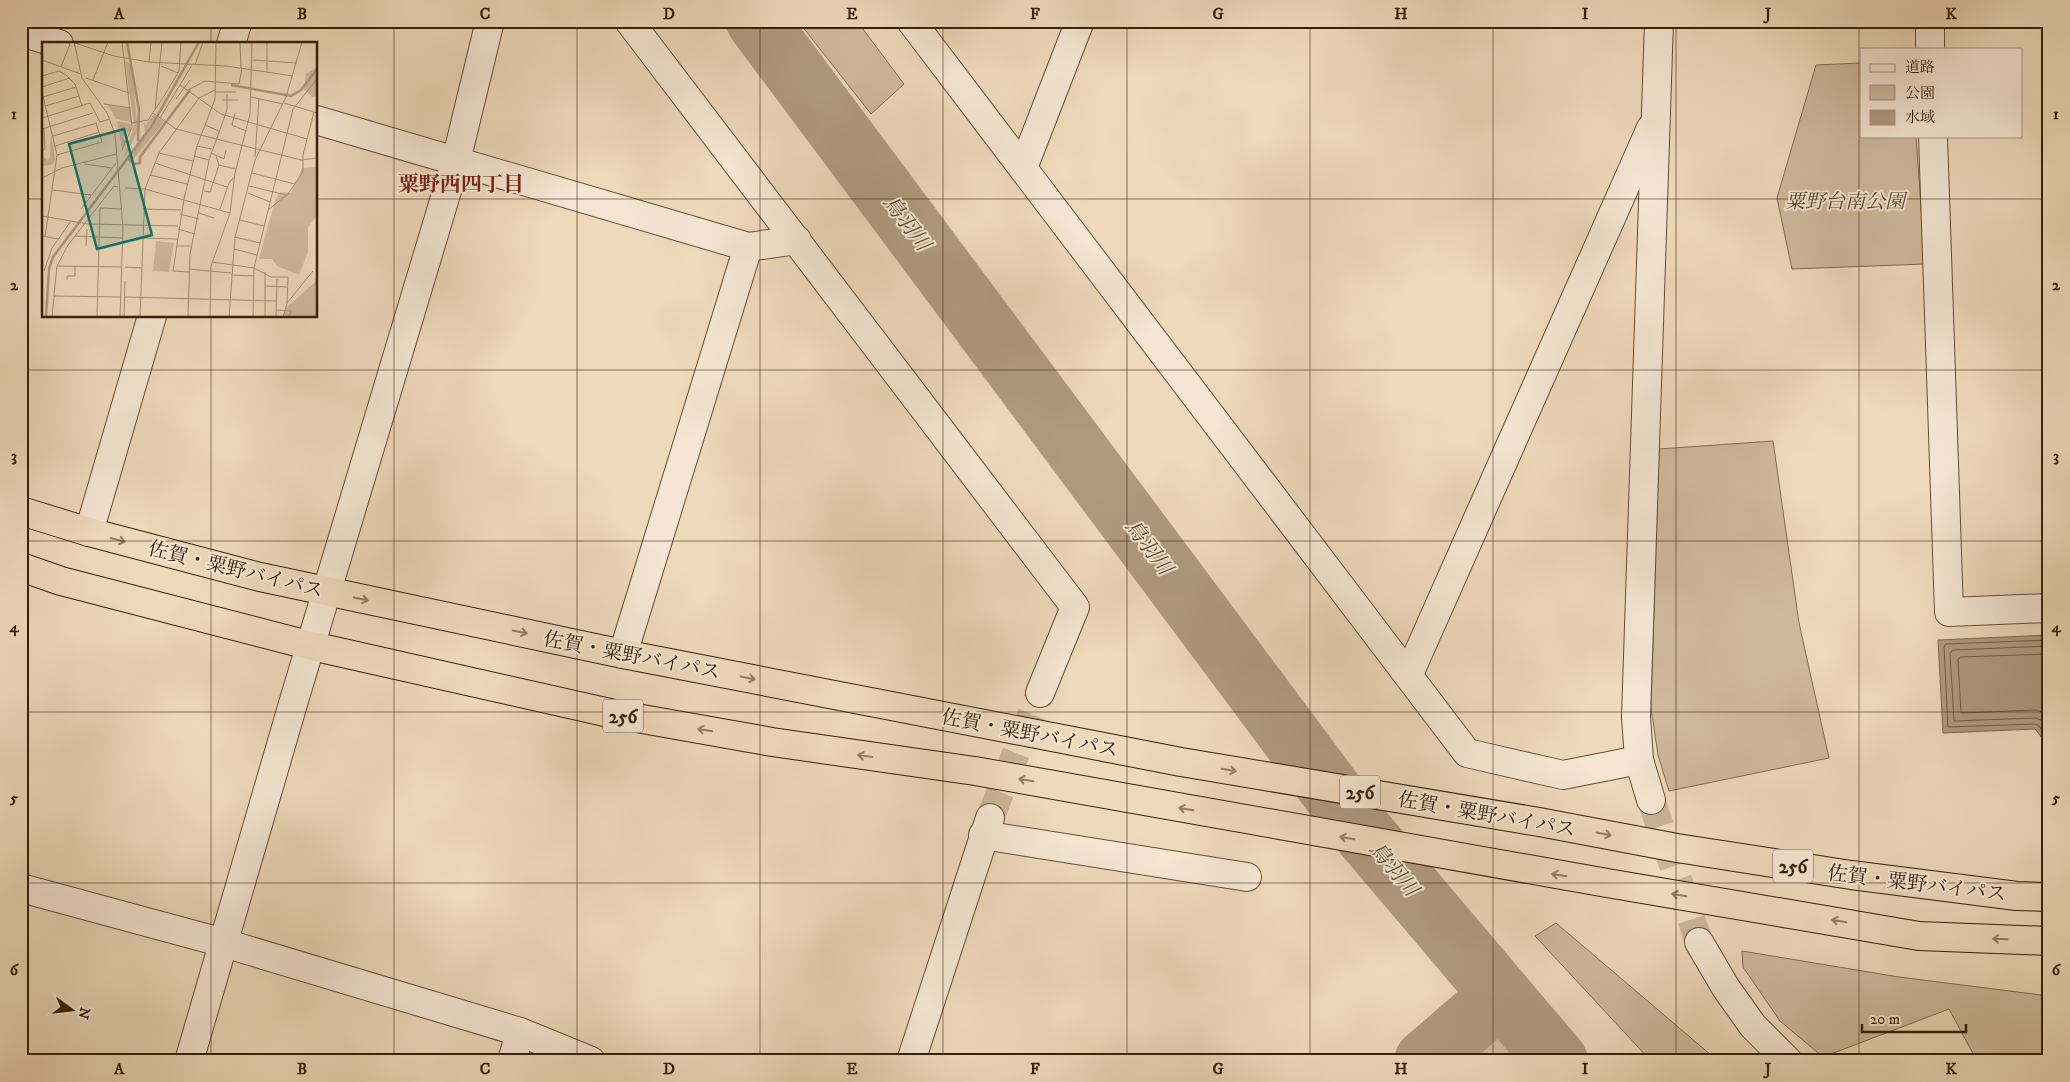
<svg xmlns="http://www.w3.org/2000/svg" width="2070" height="1082" font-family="'IM FELL DW Pica','Noto Serif JP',serif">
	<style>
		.green { fill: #cfb99d; stroke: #826c52 }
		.water { fill: #af9a7e; stroke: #7f694f }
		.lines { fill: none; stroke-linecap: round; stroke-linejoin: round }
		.shore { stroke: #725c43; stroke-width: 1 }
		.river { stroke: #af9a7e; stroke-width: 62 }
		.minor-tunnel { stroke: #c9b497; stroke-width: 28; stroke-dasharray: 28 14; stroke-linecap: butt }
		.minor-casing { stroke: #644e35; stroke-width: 30 }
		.highway-casing { stroke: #361f08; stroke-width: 30 }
		.minor { stroke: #f4e6d3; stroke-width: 28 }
		.highway { stroke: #eed9bb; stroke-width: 28 }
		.oneway { stroke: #927c62 }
		.grid { fill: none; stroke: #361f08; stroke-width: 1; stroke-opacity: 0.55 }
		.labels { text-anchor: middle; stroke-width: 4; stroke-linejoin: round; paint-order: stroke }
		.shield { fill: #f4e6d3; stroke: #6f5b45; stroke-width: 1 }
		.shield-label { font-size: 19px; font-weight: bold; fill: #361f08 }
		.park-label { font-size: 20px; font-style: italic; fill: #5c462d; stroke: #f4e6d3 }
		.street-label { font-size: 20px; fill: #361f08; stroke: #f4e6d3 }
		.neighbourhood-label { font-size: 21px; font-weight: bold; fill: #7a1f14; stroke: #f4e6d3 }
		.water-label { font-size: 21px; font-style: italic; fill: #604a31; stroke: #f4e6d3 }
		.inset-river { fill: none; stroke: #af9a7e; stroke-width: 2.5 }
		.inset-road { fill: none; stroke: #a48f73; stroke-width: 1 }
		.view { fill: #0f766e; fill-opacity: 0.15; stroke: #0f766e; stroke-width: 2.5 }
		.inset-edge { fill: none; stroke: #361f08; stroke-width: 2.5 }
		.neatline { fill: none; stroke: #361f08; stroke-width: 2 }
		.grid-label { font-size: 16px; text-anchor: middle; font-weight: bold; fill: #361f08 }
	</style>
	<rect width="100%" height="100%" fill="#eed9bb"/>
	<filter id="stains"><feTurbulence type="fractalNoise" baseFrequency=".004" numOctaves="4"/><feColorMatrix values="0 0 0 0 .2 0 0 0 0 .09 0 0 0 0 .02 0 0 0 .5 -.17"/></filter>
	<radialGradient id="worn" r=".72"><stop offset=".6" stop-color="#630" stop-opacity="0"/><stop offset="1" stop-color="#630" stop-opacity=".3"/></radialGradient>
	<g class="green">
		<path d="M 798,21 L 857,21 L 904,84 L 871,114 Z"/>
		<path d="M 1861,63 L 1861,136 L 1916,136 L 1925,264 L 1792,269 L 1777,198 L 1816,65 Z"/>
		<path d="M 1773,441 L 1799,623 L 1829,758 L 1669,791 L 1658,755 L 1651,708 L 1659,449 Z"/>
		<path d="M 1556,923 L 1718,1061 L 1651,1061 L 1535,936 Z"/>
		<path d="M 1742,951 L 1899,977 L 2049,996 L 2049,1061 L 1977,1061 L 1949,1009 L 1823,1057 L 1780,1021 L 1743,967 Z"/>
		<path d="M 1494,1034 L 1522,1061 L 1462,1061 Z"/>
	</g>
	<path class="water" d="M 2049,635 L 2049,747 L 2035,729 L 1943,733 L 1938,640 Z"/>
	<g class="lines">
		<g class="shore">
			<path d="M 2049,640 L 1946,644 L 1944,647 L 1948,727 L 2035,724 L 2039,726 L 2049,740"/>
			<path d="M 2049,646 L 1953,650 L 1950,653 L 1954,721 L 2036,718 L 2043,721 L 2049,729"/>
			<path d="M 2049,654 L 1960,657 L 1958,660 L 1961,713 L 2035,710 L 2043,712 L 2049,716"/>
		</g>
		<g class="river">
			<path d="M 757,21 L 1356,824 L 1557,1061"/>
			<path d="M 1425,1061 L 1501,995"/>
		</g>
		<g class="minor-tunnel">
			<path d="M 1651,800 L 1699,942"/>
			<path d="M 990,818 L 1040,693"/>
		</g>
		<g class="minor-casing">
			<g id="minor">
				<path d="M 629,21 L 1075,607 L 1040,693"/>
				<path d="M 911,21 L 1467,753 L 1563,775 L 1639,760"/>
				<path d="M 1930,21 L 1930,49"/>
				<path d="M 21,32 L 59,44"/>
				<path d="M 231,44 L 238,21"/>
				<path d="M 316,120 L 748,247 L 623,654"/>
				<path d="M 1933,136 L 1949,612 L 2049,608"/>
				<path d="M 1023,168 L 1080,21"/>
				<path d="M 748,247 L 797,240"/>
				<path d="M 89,532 L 152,316"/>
				<path d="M 1409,674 L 1651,128"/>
				<path d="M 1651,800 L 1639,760 L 1636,717 L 1659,21"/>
				<path d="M 983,835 L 1247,877"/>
				<path d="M 21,888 L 224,943 L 520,1032 L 591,1061"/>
				<path d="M 1699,942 L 1726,988 L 1753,1026 L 1788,1061"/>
				<path d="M 189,1061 L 295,697 L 456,161 L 490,21"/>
				<path d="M 512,1061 L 520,1032"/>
				<path d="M 911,1061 L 990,818"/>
			</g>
		</g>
		<g class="highway-casing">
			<g id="highway">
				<path d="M 21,511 L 89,532 L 260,577 L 623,654 L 1181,762 L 1539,822 L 1677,848 L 1851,875 L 2017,896 L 2049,897"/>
				<path d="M 21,567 L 61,581 L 312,646 L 614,714 L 772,742 L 975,771 L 1607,883 L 1919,936 L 2049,941"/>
			</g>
		</g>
		<use href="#minor" class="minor"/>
		<use href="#highway" class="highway"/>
	</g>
	<defs><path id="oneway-shaft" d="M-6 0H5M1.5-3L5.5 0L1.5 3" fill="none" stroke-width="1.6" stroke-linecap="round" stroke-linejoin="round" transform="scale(1.25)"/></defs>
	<g class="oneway">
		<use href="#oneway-shaft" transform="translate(118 540) rotate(15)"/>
		<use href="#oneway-shaft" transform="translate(361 599) rotate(12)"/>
		<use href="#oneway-shaft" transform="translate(520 632) rotate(12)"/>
		<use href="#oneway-shaft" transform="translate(748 678) rotate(11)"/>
		<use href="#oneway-shaft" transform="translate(705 730) rotate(-170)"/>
		<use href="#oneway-shaft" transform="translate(865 756) rotate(-172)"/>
		<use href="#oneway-shaft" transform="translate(1229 770) rotate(10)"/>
		<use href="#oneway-shaft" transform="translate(1026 780) rotate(-170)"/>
		<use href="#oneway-shaft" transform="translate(1186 809) rotate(-170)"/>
		<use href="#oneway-shaft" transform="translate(1604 834) rotate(11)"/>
		<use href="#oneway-shaft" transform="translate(1347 838) rotate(-170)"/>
		<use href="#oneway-shaft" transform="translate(1559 875) rotate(-170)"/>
		<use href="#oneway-shaft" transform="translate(1679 895) rotate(-171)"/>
		<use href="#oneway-shaft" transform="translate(1839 921) rotate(-170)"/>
		<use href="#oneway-shaft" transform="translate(2000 939) rotate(-178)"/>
	</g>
	<path class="grid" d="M 211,21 L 211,44M 394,21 L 394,1061M 577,21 L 577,1061M 760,21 L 760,1061M 943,21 L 943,1061M 1127,21 L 1127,1061M 1310,21 L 1310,1061M 1493,21 L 1493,1061M 1676,21 L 1676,1061M 1859,21 L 1859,1061M 21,199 L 44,199M 316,199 L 2049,199M 211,316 L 211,1061M 21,370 L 2049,370M 21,541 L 2049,541M 21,712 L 2049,712M 21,883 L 2049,883"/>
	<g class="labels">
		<g class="shield">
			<rect x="603" y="699.5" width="40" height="33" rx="4"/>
			<rect x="1340" y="775.5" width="40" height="33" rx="4"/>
			<rect x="1773" y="849.5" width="40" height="33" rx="4"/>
		</g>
		<g class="shield-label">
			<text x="623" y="723">256</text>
			<text x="1360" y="799">256</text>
			<text x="1793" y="873">256</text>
		</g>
		<g class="park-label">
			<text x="1845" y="208">粟野台南公園</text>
		</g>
		<g class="street-label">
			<text transform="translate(236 569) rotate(14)" y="7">佐賀・粟野バイパス</text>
			<text transform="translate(632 655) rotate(11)" y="7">佐賀・粟野バイパス</text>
			<text transform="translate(1030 733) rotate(11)" y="7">佐賀・粟野バイパス</text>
			<text transform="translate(1487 814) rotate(10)" y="7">佐賀・粟野バイパス</text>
			<text transform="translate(1917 883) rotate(7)" y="7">佐賀・粟野バイパス</text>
		</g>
		<g class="neighbourhood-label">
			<text x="461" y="191">粟野西四丁目</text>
		</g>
		<g class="water-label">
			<text transform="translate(907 223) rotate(53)" y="7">鳥羽川</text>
			<text transform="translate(1149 547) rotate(53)" y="7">鳥羽川</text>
			<text transform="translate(1394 869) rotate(50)" y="7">鳥羽川</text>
		</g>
	</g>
	<g transform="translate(42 42)">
		<rect width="275" height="275" fill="#eed9bb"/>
		<path d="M 83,19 L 89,23 L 96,89 L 82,116 L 92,83 ZM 93,20 L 102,81 L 104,83 L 111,73 L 114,74 L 103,91 ZM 275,25 L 275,54 L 270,55 L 262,47 L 264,32 ZM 66,63 L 89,67 L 89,80 L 74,77 ZM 115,75 L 122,80 L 90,119 L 88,117 L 93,107 ZM 75,79 L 89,82 L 89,88 L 80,94 L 84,100 L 80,106 ZM 9,91 L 13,117 L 10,123 L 0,124 L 0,114 L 6,119 L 8,115 ZM 275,125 L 275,173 L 266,186 L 266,210 L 257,233 L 235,224 L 230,217 L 217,217 L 233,158 L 238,150 L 249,151 L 260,126 ZM 114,199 L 132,201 L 127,230 L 111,229 ZM 275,230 L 275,275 L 241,275 L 243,267 L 273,240 Z" fill="#cfb99d"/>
		<path class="inset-river" d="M 85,0 L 97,68 L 96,99M 189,43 L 249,54 L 259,48 L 275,27M 86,117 L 93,122 L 98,121 L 98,115 L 148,48M 4,275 L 7,227 L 11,215 L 109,85 L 157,0"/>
		<path class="inset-road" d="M 32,0 L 40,36 L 65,71 L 73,92 L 81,186 L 78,275M 80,0 L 90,85 L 80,108M 198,0 L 199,26M 33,1 L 72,14 L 107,20 L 184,24 L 251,34M 0,18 L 39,32M 211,18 L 255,21M 107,20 L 109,0M 153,23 L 161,0M 119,24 L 136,31M 19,25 L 28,2 L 24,0M 225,30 L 225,0M 0,34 L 17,29 L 24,33 L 33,42 L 40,64M 44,36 L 87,51M 51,38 L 66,0M 138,43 L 179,72 L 265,97M 0,45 L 28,36M 146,48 L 163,39 L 197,42 L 200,26M 0,50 L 15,113 L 3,195M 173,50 L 194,50M 1,55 L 34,45M 209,55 L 241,62M 134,57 L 148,38M 180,58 L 196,58M 242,61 L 275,71M 62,62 L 89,66M 3,64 L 37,54M 113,67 L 120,0M 111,71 L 134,87 L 259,118 L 275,116M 193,71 L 190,83 L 204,89M 0,76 L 48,61 L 58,80 L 68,77M 118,76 L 150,23M 90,81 L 106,78 L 122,54 L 137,29 L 139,0M 163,83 L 177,89M 0,87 L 51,71M 11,94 L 55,81M 13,104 L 57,90M 155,104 L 170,107M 0,109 L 3,107 L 2,87M 117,111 L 151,119M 169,111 L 182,117 L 184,108M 15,113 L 60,100 L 54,81M 152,114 L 167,118M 174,114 L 177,123 L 194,127M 213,115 L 217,57M 113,121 L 185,145M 42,122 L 70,126M 210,131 L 253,142M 108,133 L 145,142M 0,136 L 20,126 L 74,112M 207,144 L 244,153M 83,146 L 103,147 L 188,171M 11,148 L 49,153M 162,149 L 168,150 L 177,123M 206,151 L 228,160M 39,167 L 74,121M 101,167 L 139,168M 178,167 L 187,141 L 192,135M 226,168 L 246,152 L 261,130 L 261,113 L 272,70M 157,171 L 172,176M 138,172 L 157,177M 0,174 L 46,182 L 136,184M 198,178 L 222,184M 136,187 L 153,192M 0,194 L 16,197M 33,194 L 81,196M 193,195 L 218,201M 100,196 L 135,197M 44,204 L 45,187M 134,204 L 150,204M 192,207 L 215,213M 170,220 L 212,226 L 229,235 L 246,235 L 245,261M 15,224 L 26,203 L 72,144 L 76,145M 0,225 L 0,251M 83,225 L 99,226M 147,227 L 189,231M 2,229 L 10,206 L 29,179M 147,230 L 131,229 L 142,157 L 155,104 L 173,57 L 174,0M 189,233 L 212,234M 25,238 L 25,234 L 33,234 L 33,224M 223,244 L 245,245M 12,254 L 15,224 L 79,225M 83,255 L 234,259M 234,268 L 249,269 L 247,275M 10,275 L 12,254 L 79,255M 55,275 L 58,166 L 80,167M 82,275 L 83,239M 98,275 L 103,147 L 117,111 L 157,56 L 173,48M 146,275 L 148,212 L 167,118 L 185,68 L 185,52M 168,275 L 169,224 L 188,171 L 193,131 L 208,72 L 210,0M 187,275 L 193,195 L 213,118 L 244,55 L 260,0M 211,275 L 212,226 L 251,67 L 275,37M 223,275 L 223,230M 234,275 L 235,237M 241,275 L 245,261 L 271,229"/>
		<path class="view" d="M 82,87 L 110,193 L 55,207 L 27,102 Z"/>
		<rect width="275" height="275" class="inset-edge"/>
	</g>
	<rect width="2070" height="1082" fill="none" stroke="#eed9bb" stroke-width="55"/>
	<rect x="1860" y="48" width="162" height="90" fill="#f4e6d3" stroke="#a89682"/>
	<rect x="1870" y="64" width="25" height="8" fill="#f4e6d3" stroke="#a89682"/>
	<text x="1905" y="72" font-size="15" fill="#361f08">道路</text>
	<rect x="1870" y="85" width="25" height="15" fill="#cfb99d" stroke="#a89682"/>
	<text x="1905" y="98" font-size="15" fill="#361f08">公園</text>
	<rect x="1870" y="110" width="25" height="15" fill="#af9a7e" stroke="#a89682"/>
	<text x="1905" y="122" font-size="15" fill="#361f08">水域</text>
	<g transform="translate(72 1010) rotate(105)" stroke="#f4e6d3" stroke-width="4" paint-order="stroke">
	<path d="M0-4L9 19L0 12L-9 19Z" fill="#361f08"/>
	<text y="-8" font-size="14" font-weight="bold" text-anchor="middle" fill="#361f08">N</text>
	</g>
	<path d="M1862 1024v8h104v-8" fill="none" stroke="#361f08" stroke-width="2.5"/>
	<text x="1870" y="1024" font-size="15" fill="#361f08" stroke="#f4e6d3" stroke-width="4" paint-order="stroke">20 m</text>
	<rect x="28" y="28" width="2014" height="1026" class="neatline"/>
	<g class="grid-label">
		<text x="119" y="19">A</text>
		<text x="302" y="19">B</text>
		<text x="485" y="19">C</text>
		<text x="669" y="19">D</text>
		<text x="852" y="19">E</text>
		<text x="1035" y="19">F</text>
		<text x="1218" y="19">G</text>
		<text x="1401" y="19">H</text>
		<text x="1585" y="19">I</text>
		<text x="1768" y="19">J</text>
		<text x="1951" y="19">K</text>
		<text x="14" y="119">1</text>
		<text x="2056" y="119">1</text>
		<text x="14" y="290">2</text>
		<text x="2056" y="290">2</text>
		<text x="14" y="461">3</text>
		<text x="2056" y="461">3</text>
		<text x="14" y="632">4</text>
		<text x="2056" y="632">4</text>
		<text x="14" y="803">5</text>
		<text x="2056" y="803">5</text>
		<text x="14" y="975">6</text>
		<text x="2056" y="975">6</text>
		<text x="119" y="1074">A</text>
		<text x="302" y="1074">B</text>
		<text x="485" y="1074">C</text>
		<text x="669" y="1074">D</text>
		<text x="852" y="1074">E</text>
		<text x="1035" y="1074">F</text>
		<text x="1218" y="1074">G</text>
		<text x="1401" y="1074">H</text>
		<text x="1585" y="1074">I</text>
		<text x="1768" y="1074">J</text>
		<text x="1951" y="1074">K</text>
	</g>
	<rect width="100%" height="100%" filter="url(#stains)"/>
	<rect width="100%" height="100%" fill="url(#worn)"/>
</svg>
